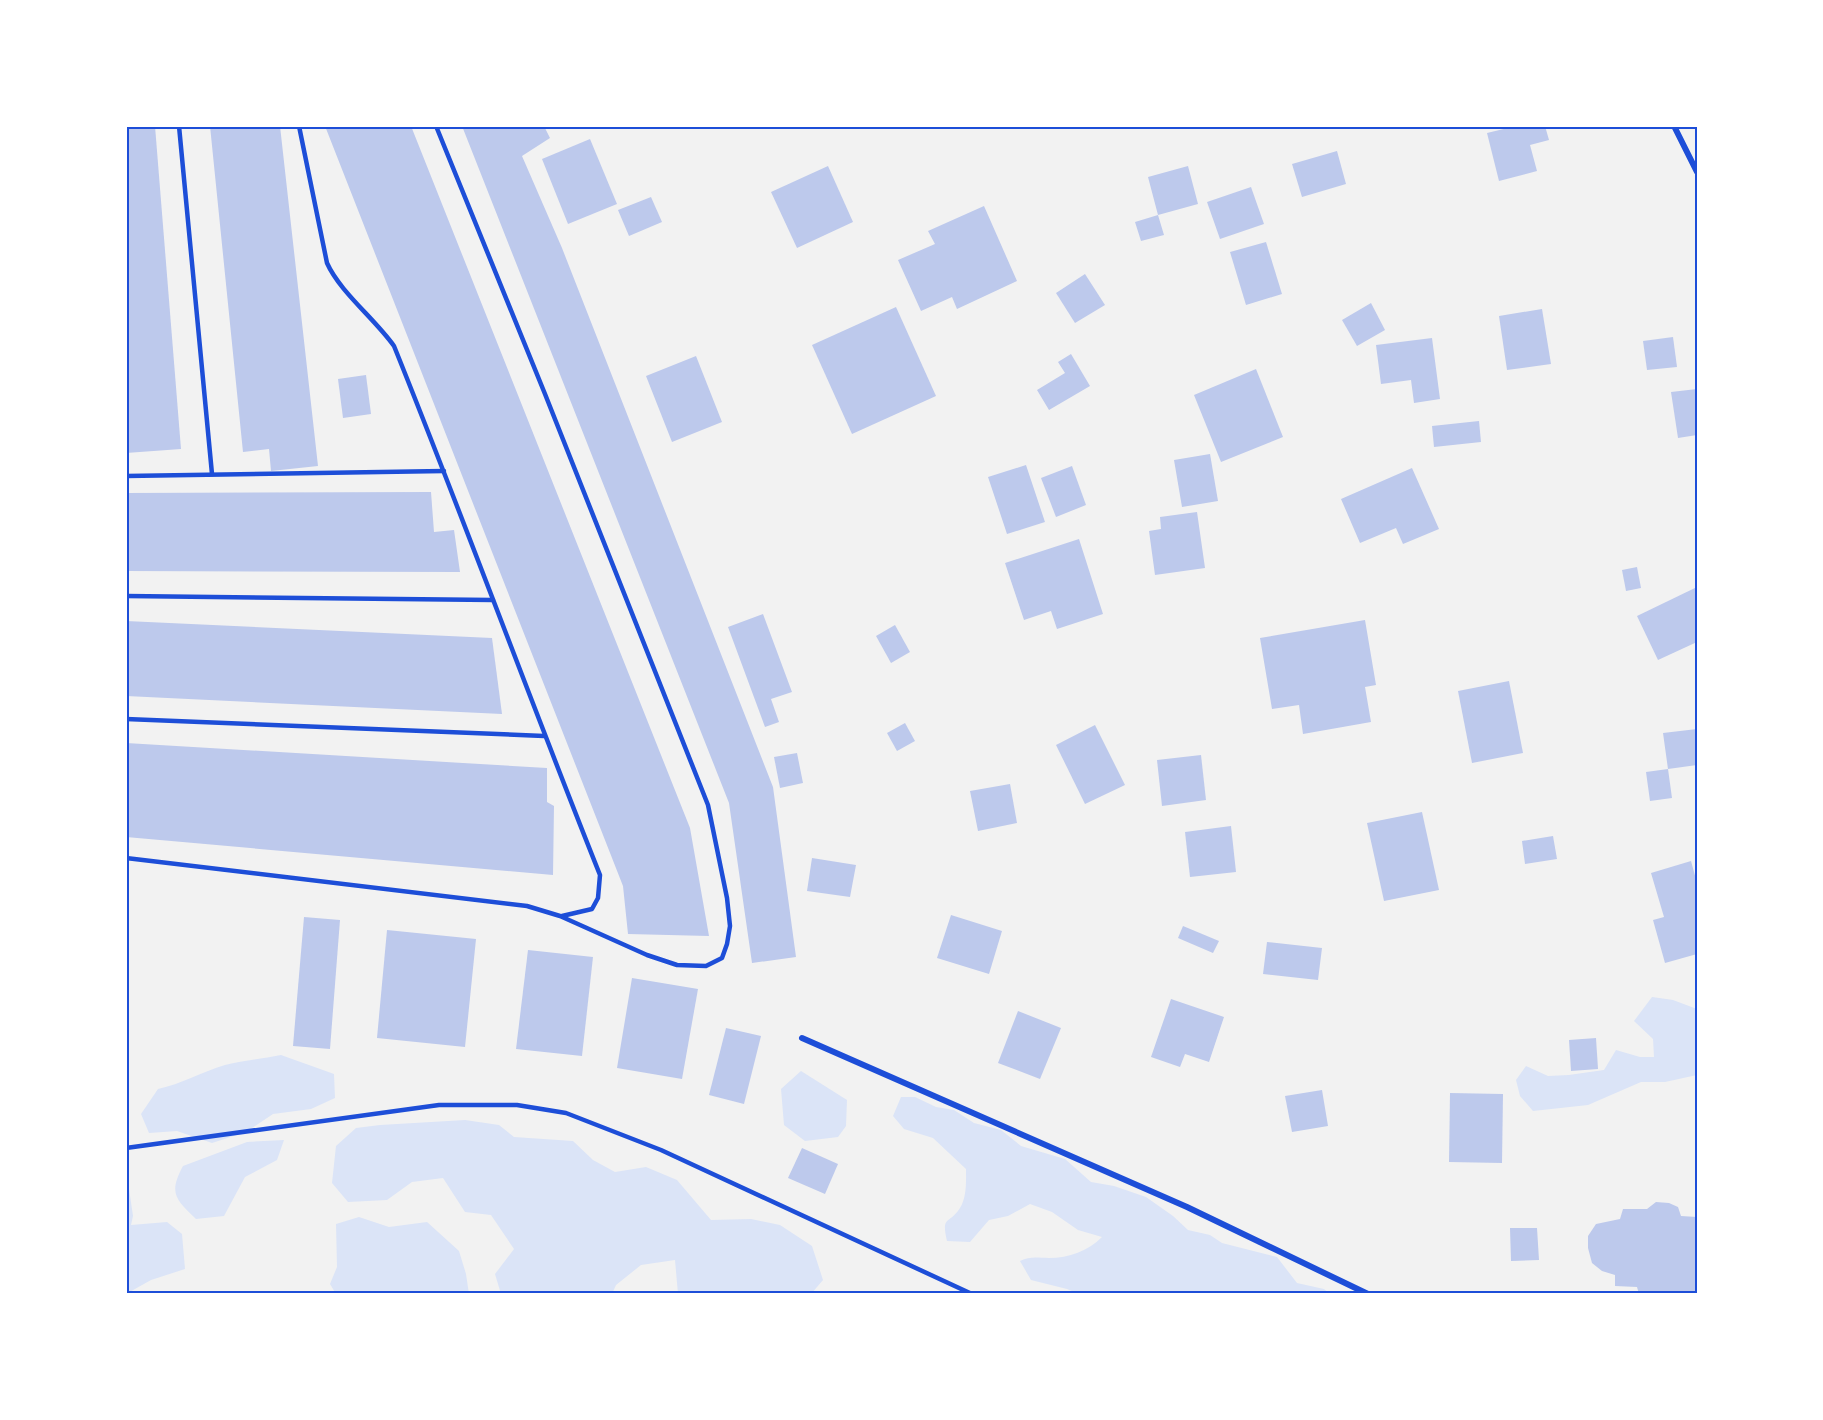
<svg xmlns="http://www.w3.org/2000/svg" width="1823" height="1420" font-family="Montserrat,sans-serif">
	<style>
		.green { fill: #dbe4f7 }
		.building { fill: #bdc9ec }
		.lines { fill: none; stroke-linecap: round; stroke-linejoin: round }
		.service { stroke: #1d4ed8; stroke-width: 4.5 }
		.minor { stroke: #1d4ed8; stroke-width: 6 }
		.neatline { fill: none; stroke: #1d4ed8; stroke-width: 2 }
	</style>
	<rect width="100%" height="100%" fill="#f2f2f2"/>
	<g class="green">
		<path d="M 1652,997 L 1673,1000 L 1697,1009 L 1697,1075 L 1665,1082 L 1641,1082 L 1588,1105 L 1533,1111 L 1520,1096 L 1516,1080 L 1526,1066 L 1548,1076 L 1569,1075 L 1604,1070 L 1616,1050 L 1640,1057 L 1654,1057 L 1653,1039 L 1634,1021 Z"/>
		<path d="M 281,1055 L 334,1074 L 335,1098 L 311,1109 L 273,1114 L 246,1132 L 212,1143 L 177,1131 L 149,1133 L 141,1114 L 158,1089 C 181,1084 202,1072 225,1065 C 243,1060 262,1059 281,1055 Z"/>
		<path d="M 801,1071 L 847,1100 L 846,1126 L 838,1137 L 805,1141 L 784,1125 L 781,1089 Z"/>
		<path d="M 901,1097 L 915,1097 L 936,1107 L 954,1110 L 974,1123 L 1001,1130 L 1021,1146 L 1065,1159 L 1091,1182 L 1114,1186 L 1146,1197 L 1173,1216 L 1188,1230 L 1210,1235 L 1222,1243 L 1277,1257 L 1297,1283 L 1324,1289 L 1330,1294 L 1079,1294 L 1067,1289 L 1031,1280 L 1020,1261 C 1030,1256 1038,1258 1049,1258 C 1069,1258 1088,1251 1102,1237 L 1078,1230 L 1052,1212 L 1030,1204 L 1008,1216 L 989,1220 L 970,1242 L 947,1241 C 941,1215 949,1225 960,1208 C 967,1197 966,1181 966,1169 L 933,1138 L 904,1129 L 893,1116 Z"/>
		<path d="M 465,1120 L 499,1125 L 514,1137 L 573,1141 L 593,1160 L 615,1172 L 646,1167 L 677,1180 L 711,1220 L 751,1219 L 780,1225 L 812,1246 L 823,1280 L 811,1294 L 678,1294 L 675,1260 L 641,1265 L 616,1285 L 612,1294 L 501,1294 L 495,1274 L 514,1249 L 491,1215 L 465,1212 L 443,1178 L 412,1182 L 387,1200 L 348,1202 L 332,1183 L 336,1146 L 356,1128 L 380,1125 Z"/>
		<path d="M 284,1140 L 277,1160 L 245,1177 L 224,1216 L 196,1219 C 176,1199 168,1194 183,1166 L 247,1142 Z"/>
		<path d="M 126,1182 L 128,1182 L 133,1216 L 131,1225 L 167,1222 L 182,1234 L 185,1269 L 151,1280 L 126,1294 Z"/>
		<path d="M 359,1217 L 389,1227 L 427,1222 L 459,1251 L 466,1274 L 469,1294 L 336,1294 L 330,1284 L 337,1267 L 336,1224 Z"/>
	</g>
	<g class="building">
		<path d="M 126,126 L 155,126 L 181,449 L 126,453 Z"/>
		<path d="M 210,126 L 280,126 L 318,466 L 271,471 L 269,449 L 243,452 Z"/>
		<path d="M 325,126 L 411,126 L 690,828 L 709,936 L 628,934 L 623,886 Z"/>
		<path d="M 462,126 L 544,126 L 550,138 L 522,156 L 562,248 L 773,787 L 796,957 L 752,963 L 729,803 Z"/>
		<path d="M 1516,126 L 1545,126 L 1549,140 L 1530,145 L 1537,171 L 1499,181 L 1487,133 Z"/>
		<path d="M 590,139 L 617,204 L 568,224 L 542,159 Z"/>
		<path d="M 1337,151 L 1346,184 L 1302,197 L 1292,164 Z"/>
		<path d="M 828,166 L 853,222 L 797,248 L 771,192 Z"/>
		<path d="M 1188,166 L 1198,204 L 1158,215 L 1164,235 L 1141,241 L 1135,222 L 1158,215 L 1148,177 Z"/>
		<path d="M 1251,187 L 1264,224 L 1220,239 L 1207,202 Z"/>
		<path d="M 651,197 L 662,222 L 629,236 L 618,210 Z"/>
		<path d="M 984,206 L 1017,281 L 957,309 L 952,297 L 921,311 L 898,260 L 935,244 L 928,231 Z"/>
		<path d="M 1266,242 L 1282,294 L 1246,305 L 1230,252 Z"/>
		<path d="M 1085,274 L 1105,305 L 1075,323 L 1056,293 Z"/>
		<path d="M 1371,303 L 1385,330 L 1357,346 L 1342,320 Z"/>
		<path d="M 896,307 L 936,396 L 852,434 L 812,345 Z"/>
		<path d="M 1542,309 L 1551,364 L 1507,370 L 1499,316 Z"/>
		<path d="M 1673,337 L 1677,367 L 1647,370 L 1643,341 Z"/>
		<path d="M 1432,338 L 1440,399 L 1414,403 L 1411,380 L 1381,384 L 1376,345 Z"/>
		<path d="M 1071,354 L 1090,386 L 1049,410 L 1037,390 L 1065,373 L 1058,362 Z"/>
		<path d="M 696,356 L 722,422 L 672,442 L 646,376 Z"/>
		<path d="M 1256,369 L 1283,437 L 1221,462 L 1194,395 Z"/>
		<path d="M 366,375 L 371,414 L 343,418 L 338,379 Z"/>
		<path d="M 1697,389 L 1697,435 L 1678,438 L 1671,392 Z"/>
		<path d="M 1479,421 L 1481,442 L 1434,447 L 1432,426 Z"/>
		<path d="M 1210,454 L 1218,501 L 1182,507 L 1174,460 Z"/>
		<path d="M 1026,465 L 1045,522 L 1007,534 L 988,477 Z"/>
		<path d="M 1072,466 L 1086,505 L 1056,517 L 1041,478 Z"/>
		<path d="M 1412,468 L 1439,529 L 1403,544 L 1396,528 L 1360,543 L 1341,499 Z"/>
		<path d="M 431,492 L 434,532 L 454,530 L 460,572 L 126,571 L 126,493 Z"/>
		<path d="M 1197,512 L 1205,568 L 1155,575 L 1149,531 L 1161,529 L 1160,517 Z"/>
		<path d="M 1079,539 L 1103,614 L 1057,629 L 1051,611 L 1024,620 L 1005,563 Z"/>
		<path d="M 1637,567 L 1641,588 L 1626,591 L 1622,570 Z"/>
		<path d="M 1697,587 L 1697,642 L 1658,660 L 1637,616 Z"/>
		<path d="M 763,614 L 792,692 L 771,699 L 779,722 L 765,727 L 728,627 Z"/>
		<path d="M 1365,620 L 1376,685 L 1365,687 L 1371,722 L 1303,734 L 1299,705 L 1272,709 L 1260,638 Z"/>
		<path d="M 126,621 L 492,638 L 502,714 L 126,696 Z"/>
		<path d="M 895,625 L 910,652 L 891,663 L 876,636 Z"/>
		<path d="M 1509,681 L 1523,753 L 1472,763 L 1458,691 Z"/>
		<path d="M 905,723 L 915,741 L 897,751 L 887,733 Z"/>
		<path d="M 1095,725 L 1125,785 L 1085,804 L 1056,745 Z"/>
		<path d="M 1697,729 L 1697,765 L 1668,769 L 1672,798 L 1650,801 L 1646,772 L 1668,769 L 1663,733 Z"/>
		<path d="M 126,743 L 547,768 L 547,802 L 554,806 L 553,875 L 126,837 Z"/>
		<path d="M 797,753 L 803,783 L 780,788 L 774,757 Z"/>
		<path d="M 1201,755 L 1206,800 L 1162,806 L 1157,760 Z"/>
		<path d="M 1010,784 L 1017,823 L 978,831 L 970,791 Z"/>
		<path d="M 1422,812 L 1439,890 L 1384,901 L 1367,823 Z"/>
		<path d="M 1231,826 L 1236,872 L 1190,877 L 1185,832 Z"/>
		<path d="M 1553,836 L 1557,859 L 1525,864 L 1522,841 Z"/>
		<path d="M 812,858 L 856,865 L 850,897 L 807,891 Z"/>
		<path d="M 1691,861 L 1697,883 L 1697,954 L 1665,963 L 1653,920 L 1664,917 L 1651,873 Z"/>
		<path d="M 951,915 L 1002,931 L 989,974 L 937,958 Z"/>
		<path d="M 304,917 L 340,920 L 330,1049 L 293,1046 Z"/>
		<path d="M 1183,926 L 1219,941 L 1213,953 L 1178,938 Z"/>
		<path d="M 387,930 L 476,939 L 465,1047 L 377,1038 Z"/>
		<path d="M 1267,942 L 1322,948 L 1318,980 L 1263,974 Z"/>
		<path d="M 528,950 L 593,957 L 582,1056 L 516,1049 Z"/>
		<path d="M 632,978 L 698,989 L 682,1079 L 617,1068 Z"/>
		<path d="M 1171,999 L 1224,1017 L 1209,1062 L 1185,1054 L 1180,1067 L 1151,1057 Z"/>
		<path d="M 1018,1011 L 1061,1028 L 1040,1079 L 998,1063 Z"/>
		<path d="M 726,1028 L 761,1036 L 744,1104 L 709,1095 Z"/>
		<path d="M 1596,1038 L 1598,1069 L 1571,1071 L 1569,1040 Z"/>
		<path d="M 1322,1090 L 1328,1126 L 1292,1132 L 1285,1096 Z"/>
		<path d="M 1450,1093 L 1503,1094 L 1502,1163 L 1449,1162 Z"/>
		<path d="M 802,1148 L 838,1164 L 825,1194 L 788,1178 Z"/>
		<path d="M 1656,1202 L 1669,1203 L 1678,1207 L 1681,1216 L 1697,1217 L 1697,1294 L 1639,1294 L 1637,1287 L 1615,1286 L 1615,1275 L 1602,1271 L 1592,1263 L 1588,1248 L 1588,1236 L 1596,1224 L 1620,1219 L 1623,1209 L 1647,1209 Z"/>
		<path d="M 1510,1228 L 1537,1228 L 1539,1260 L 1511,1261 Z"/>
	</g>
	<g class="lines">
		<g class="service">
			<path d="M 179,126 L 212,474"/>
			<path d="M 299,126 L 327,263 C 340,292 375,319 394,346 C 465,522 530,700 600,875 L 598,898 L 592,909 L 562,916"/>
			<path d="M 126,476 L 444,471"/>
			<path d="M 126,596 L 493,600"/>
			<path d="M 126,719 L 544,736"/>
			<path d="M 126,858 L 527,906 L 560,916 L 647,955 L 677,965 L 706,966 L 722,958 L 727,944 L 730,926 L 727,898 L 708,805 L 545,394 L 436,126"/>
			<path d="M 126,1148 L 439,1105 L 517,1105 L 566,1113 L 661,1150 L 972,1294"/>
		</g>
		<g class="minor">
			<path d="M 1674,126 L 1697,172"/>
			<path d="M 802,1038 L 1187,1207 L 1368,1294"/>
		</g>
	</g>
	<rect width="1823" height="1420" fill="none" stroke="#ffffff" stroke-width="255"/>
	<rect x="128" y="128" width="1568" height="1164" class="neatline"/>
</svg>
